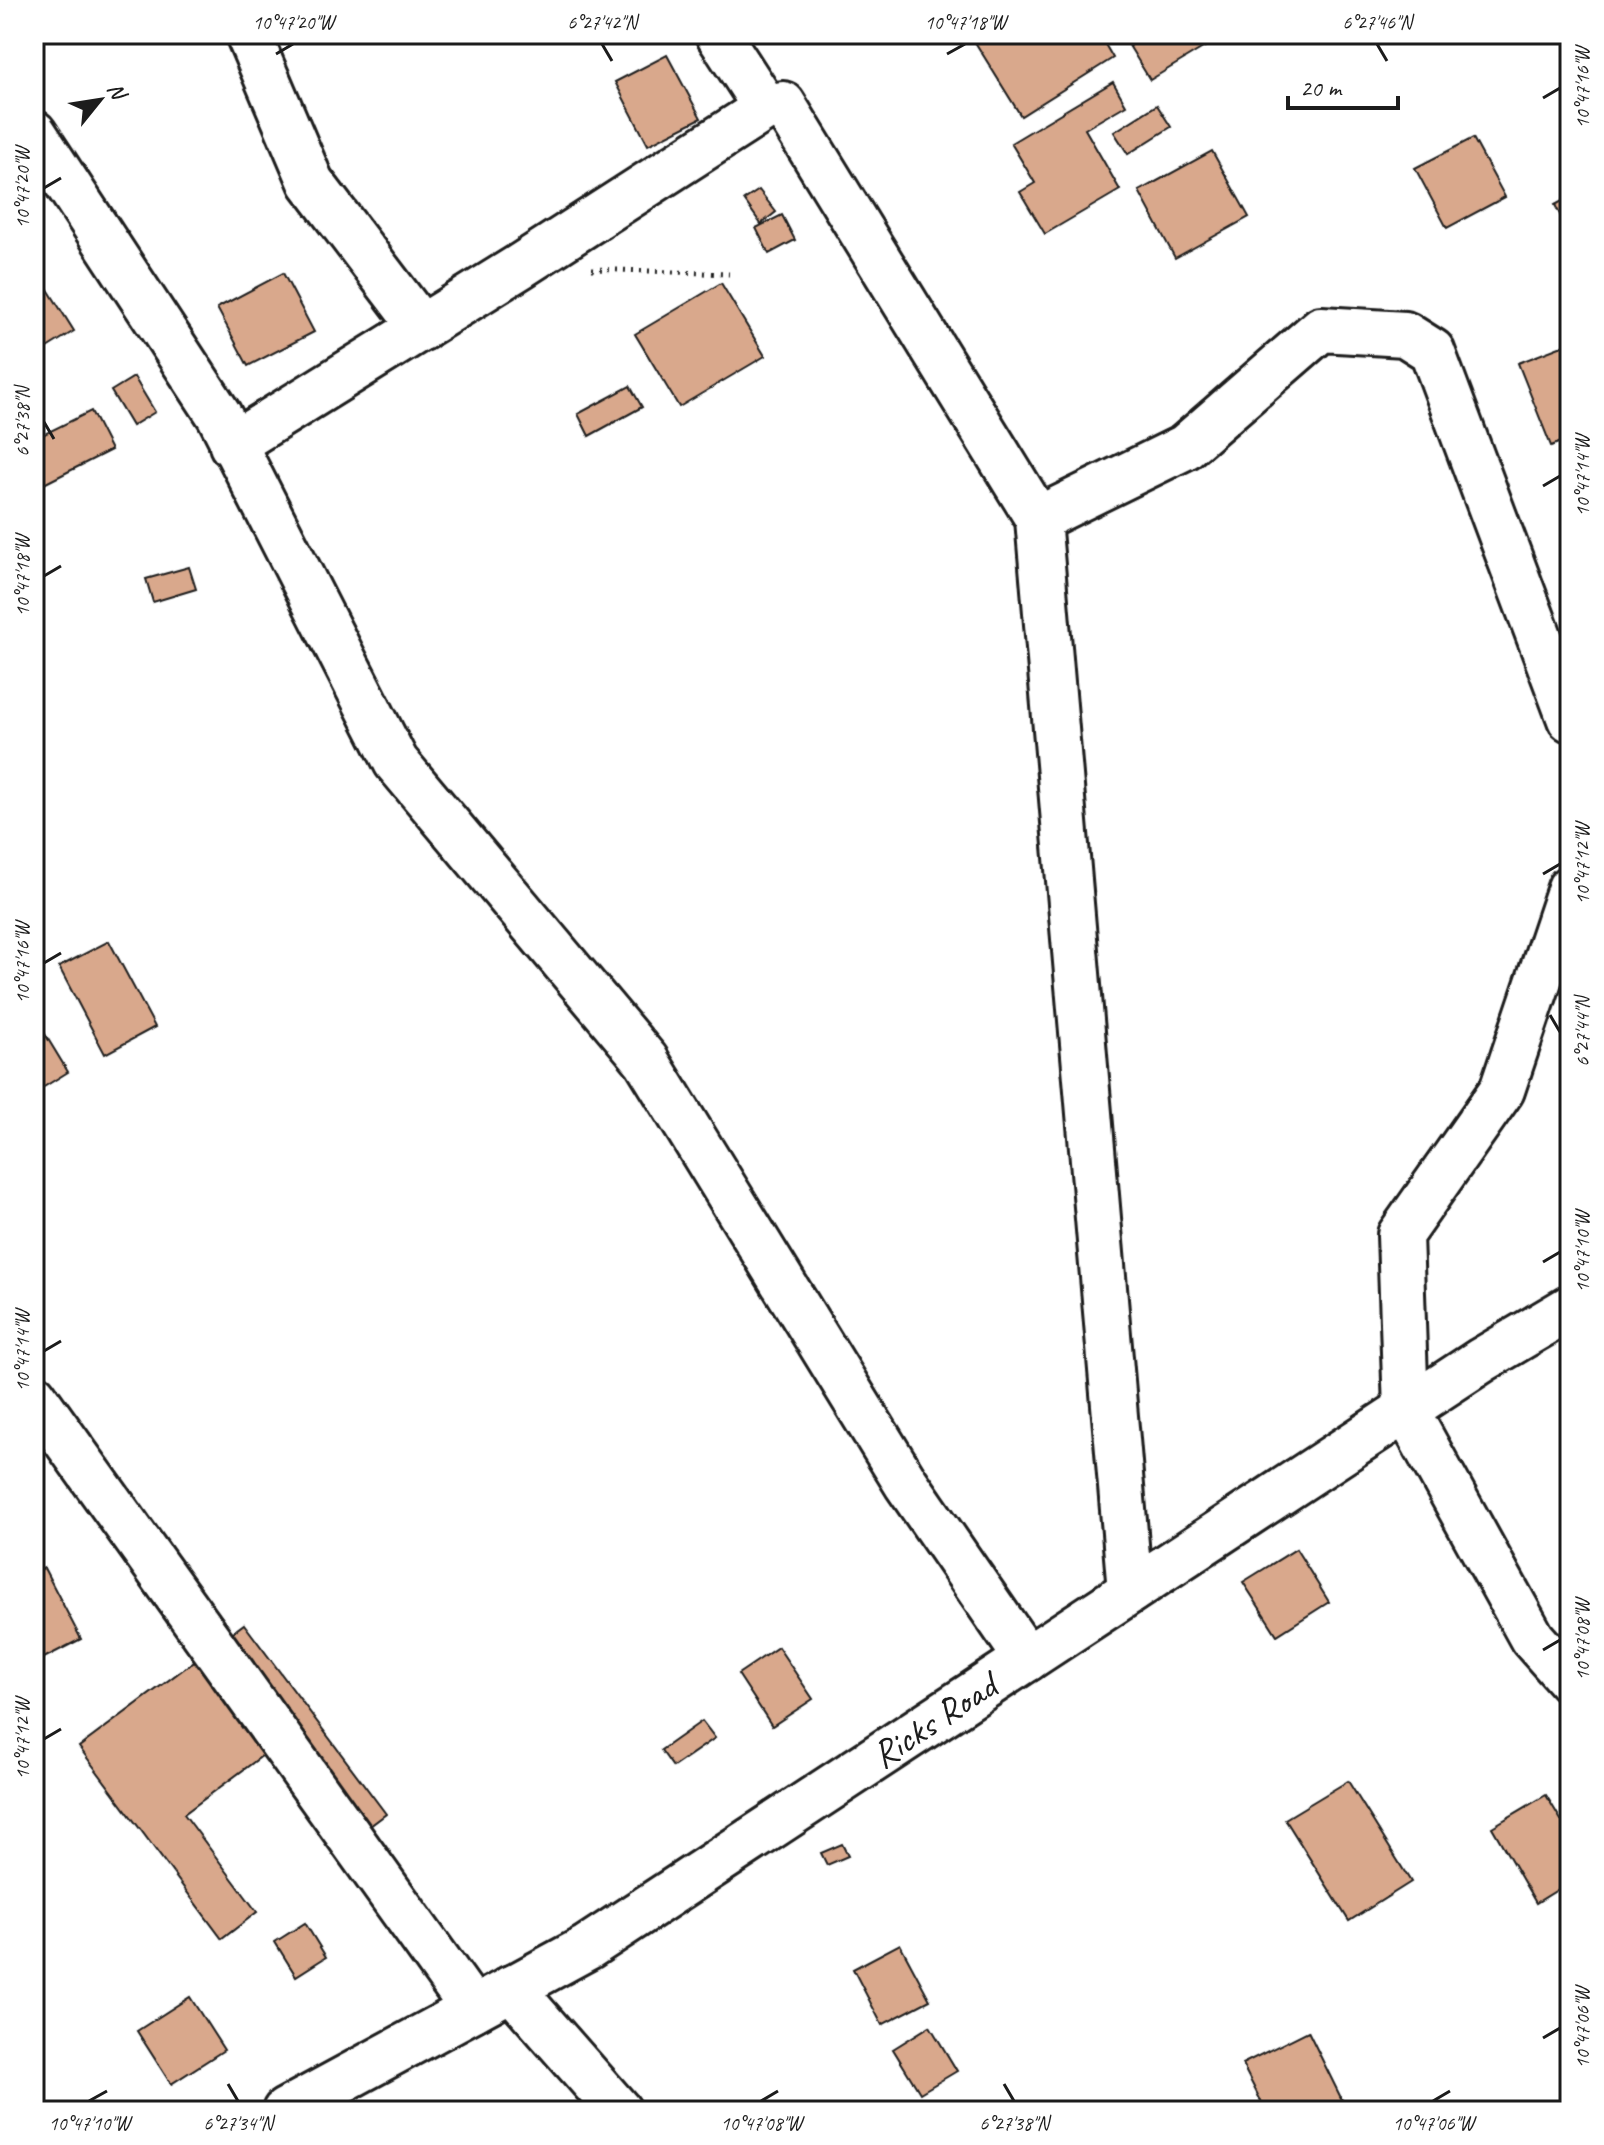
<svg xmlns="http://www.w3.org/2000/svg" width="1604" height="2145" font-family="Caveat,sans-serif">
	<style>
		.building { fill: #d9a88c; stroke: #1c1c1c; stroke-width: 2 }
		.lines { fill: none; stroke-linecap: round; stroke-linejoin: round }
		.minor-casing { stroke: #1c1c1c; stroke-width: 50 }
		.path { stroke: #1c1c1c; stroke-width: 5; stroke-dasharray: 2 6; stroke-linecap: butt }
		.minor { stroke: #fff; stroke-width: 44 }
		.ticks { fill: none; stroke: #1c1c1c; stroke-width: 3 }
		.labels { text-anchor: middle; stroke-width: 8; stroke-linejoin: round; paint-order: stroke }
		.street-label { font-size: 38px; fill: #1c1c1c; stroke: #fff }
		.neatline { fill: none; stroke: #1c1c1c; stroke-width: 3 }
		.ticks-label { font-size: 20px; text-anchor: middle; fill: #1c1c1c }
	</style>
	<rect width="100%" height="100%" fill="#fff"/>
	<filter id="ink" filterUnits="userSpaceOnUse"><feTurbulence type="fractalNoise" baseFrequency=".0125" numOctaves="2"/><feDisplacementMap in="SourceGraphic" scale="16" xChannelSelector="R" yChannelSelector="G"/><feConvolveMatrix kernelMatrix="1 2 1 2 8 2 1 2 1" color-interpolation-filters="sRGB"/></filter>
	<g filter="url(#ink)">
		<g class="building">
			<path d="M 970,34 L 1070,34 L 1076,44 L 1093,34 L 1099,34 L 1113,58 L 1021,116 Z"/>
			<path d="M 1122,34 L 1212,34 L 1216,40 L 1150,80 Z"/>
			<path d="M 667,55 L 701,118 L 648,145 L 615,82 Z"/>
			<path d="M 1113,82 L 1126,105 L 1085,129 L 1120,190 L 1045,234 L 1020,192 L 1035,183 L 1011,143 Z"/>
			<path d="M 1157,105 L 1171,127 L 1128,154 L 1114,132 Z"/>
			<path d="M 1473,138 L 1505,197 L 1447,228 L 1415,168 Z"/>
			<path d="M 1212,151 L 1249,217 L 1175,258 L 1139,191 Z"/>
			<path d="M 759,190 L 776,212 L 761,224 L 744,200 Z"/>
			<path d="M 1570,197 L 1570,234 L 1555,205 Z"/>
			<path d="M 782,215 L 795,240 L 769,254 L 756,228 Z"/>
			<path d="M 283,273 L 314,332 L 248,366 L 217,308 Z"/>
			<path d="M 44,283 L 74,331 L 34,356 L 34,290 Z"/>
			<path d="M 721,283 L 765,356 L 679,407 L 635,334 Z"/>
			<path d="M 1570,343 L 1570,465 L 1561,442 L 1551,446 L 1518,363 Z"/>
			<path d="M 134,377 L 155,412 L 132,426 L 111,391 Z"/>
			<path d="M 630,386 L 642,407 L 589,436 L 578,414 Z"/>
			<path d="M 91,411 L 111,450 L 34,489 L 34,439 Z"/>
			<path d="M 189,567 L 196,589 L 153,602 L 146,579 Z"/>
			<path d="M 109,941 L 155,1027 L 105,1054 L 59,967 Z"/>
			<path d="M 34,1016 L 68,1072 L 34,1093 Z"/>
			<path d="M 1296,1549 L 1329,1602 L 1277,1635 L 1243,1582 Z"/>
			<path d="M 44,1568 L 81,1639 L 34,1663 L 34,1572 Z"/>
			<path d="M 244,1624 L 386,1814 L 350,1841 L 278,1744 L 184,1814 L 257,1912 L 222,1939 L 79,1747 Z"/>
			<path d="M 778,1647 L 813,1699 L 772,1726 L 738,1674 Z"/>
			<path d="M 702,1721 L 715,1738 L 673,1767 L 661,1750 Z"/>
			<path d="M 1348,1781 L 1411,1882 L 1349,1921 L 1285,1819 Z"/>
			<path d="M 1546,1795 L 1570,1835 L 1570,1882 L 1536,1903 L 1492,1827 Z"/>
			<path d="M 842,1844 L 848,1856 L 827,1865 L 821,1853 Z"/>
			<path d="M 305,1923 L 326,1957 L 296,1976 L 275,1942 Z"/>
			<path d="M 900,1944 L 930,2000 L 882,2025 L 853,1969 Z"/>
			<path d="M 190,1997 L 224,2050 L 171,2084 L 137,2031 Z"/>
			<path d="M 930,2026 L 957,2071 L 920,2093 L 893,2049 Z"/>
			<path d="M 1308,2031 L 1343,2102 L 1325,2111 L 1266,2111 L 1242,2064 Z"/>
		</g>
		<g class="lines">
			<g class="minor-casing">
				<g id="minor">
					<path d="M 248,34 L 311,182 L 422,328"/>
					<path d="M 718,34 L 766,108"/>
					<path d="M 34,133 L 219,415 L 396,762 L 646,1060 L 906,1483 L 1027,1659"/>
					<path d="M 232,445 L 519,267 L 766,108 L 783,104 L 1038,519 L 1130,1591"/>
					<path d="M 1038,519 L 1185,447 L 1321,329 L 1405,334 L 1432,351 L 1570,719"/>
					<path d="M 1570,888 L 1502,1090 L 1400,1235 L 1406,1410 L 1532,1638 L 1570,1681"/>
					<path d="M 34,1396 L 473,2009"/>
					<path d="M 511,1988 L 619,2111"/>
					<path id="s1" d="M 285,2111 L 588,1947 L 1482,1360 L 1570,1308"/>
				</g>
			</g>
			<path class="path" d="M 592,269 L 729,274"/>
			<use href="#minor" class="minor"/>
		</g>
	</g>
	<path class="ticks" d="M 602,44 L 612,61M 1377,44 L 1387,61M 276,54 L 293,44M 947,54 L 965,44M 1543,98 L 1560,88M 44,188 L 61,178M 44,422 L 54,439M 1543,486 L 1560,476M 44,576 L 61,566M 1543,874 L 1560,864M 44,963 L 61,953M 1550,1015 L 1560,1032M 1543,1262 L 1560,1252M 44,1351 L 61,1341M 1543,1650 L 1560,1640M 44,1739 L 61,1729M 1543,2038 L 1560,2028M 228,2084 L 238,2101M 1004,2084 L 1014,2101M 89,2101 L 107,2091M 761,2101 L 778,2091M 1433,2101 L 1450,2091"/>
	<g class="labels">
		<g class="street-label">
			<text dy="13" stroke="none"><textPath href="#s1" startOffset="758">Ricks Road</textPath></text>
		</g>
	</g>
	<rect width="1604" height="2145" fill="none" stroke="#fff" stroke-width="88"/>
	<g transform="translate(100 100) rotate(60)" stroke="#ffffff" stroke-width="6" paint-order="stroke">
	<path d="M0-6L14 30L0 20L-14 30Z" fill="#1c1c1c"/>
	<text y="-12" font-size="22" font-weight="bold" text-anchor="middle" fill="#1c1c1c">N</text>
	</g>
	<path d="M1288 96v12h110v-12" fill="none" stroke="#1c1c1c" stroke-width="4"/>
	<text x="1300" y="96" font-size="24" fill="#1c1c1c" stroke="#ffffff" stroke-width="6" paint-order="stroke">20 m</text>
	<rect x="44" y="44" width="1516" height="2057" class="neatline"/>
	<g class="ticks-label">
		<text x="293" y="29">10°47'20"W</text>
		<text x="602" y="29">6°27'42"N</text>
		<text x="965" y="29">10°47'18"W</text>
		<text x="1377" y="29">6°27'46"N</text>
		<text transform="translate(1582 88) rotate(-90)" y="7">10°47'16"W</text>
		<text transform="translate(22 188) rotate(-90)" y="7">10°47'20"W</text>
		<text transform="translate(22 422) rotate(-90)" y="7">6°27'38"N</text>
		<text transform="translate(1582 476) rotate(-90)" y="7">10°47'14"W</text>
		<text transform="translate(22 576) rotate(-90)" y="7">10°47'18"W</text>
		<text transform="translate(1582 864) rotate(-90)" y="7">10°47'12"W</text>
		<text transform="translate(22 963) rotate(-90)" y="7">10°47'16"W</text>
		<text transform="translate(1582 1032) rotate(-90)" y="7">6°27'44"N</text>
		<text transform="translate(1582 1252) rotate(-90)" y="7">10°47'10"W</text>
		<text transform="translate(22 1351) rotate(-90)" y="7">10°47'14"W</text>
		<text transform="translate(1582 1640) rotate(-90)" y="7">10°47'08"W</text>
		<text transform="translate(22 1739) rotate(-90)" y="7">10°47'12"W</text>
		<text transform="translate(1582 2028) rotate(-90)" y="7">10°47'06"W</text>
		<text x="89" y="2130">10°47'10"W</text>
		<text x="238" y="2130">6°27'34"N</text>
		<text x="761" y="2130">10°47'08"W</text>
		<text x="1014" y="2130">6°27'38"N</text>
		<text x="1433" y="2130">10°47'06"W</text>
	</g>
</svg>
